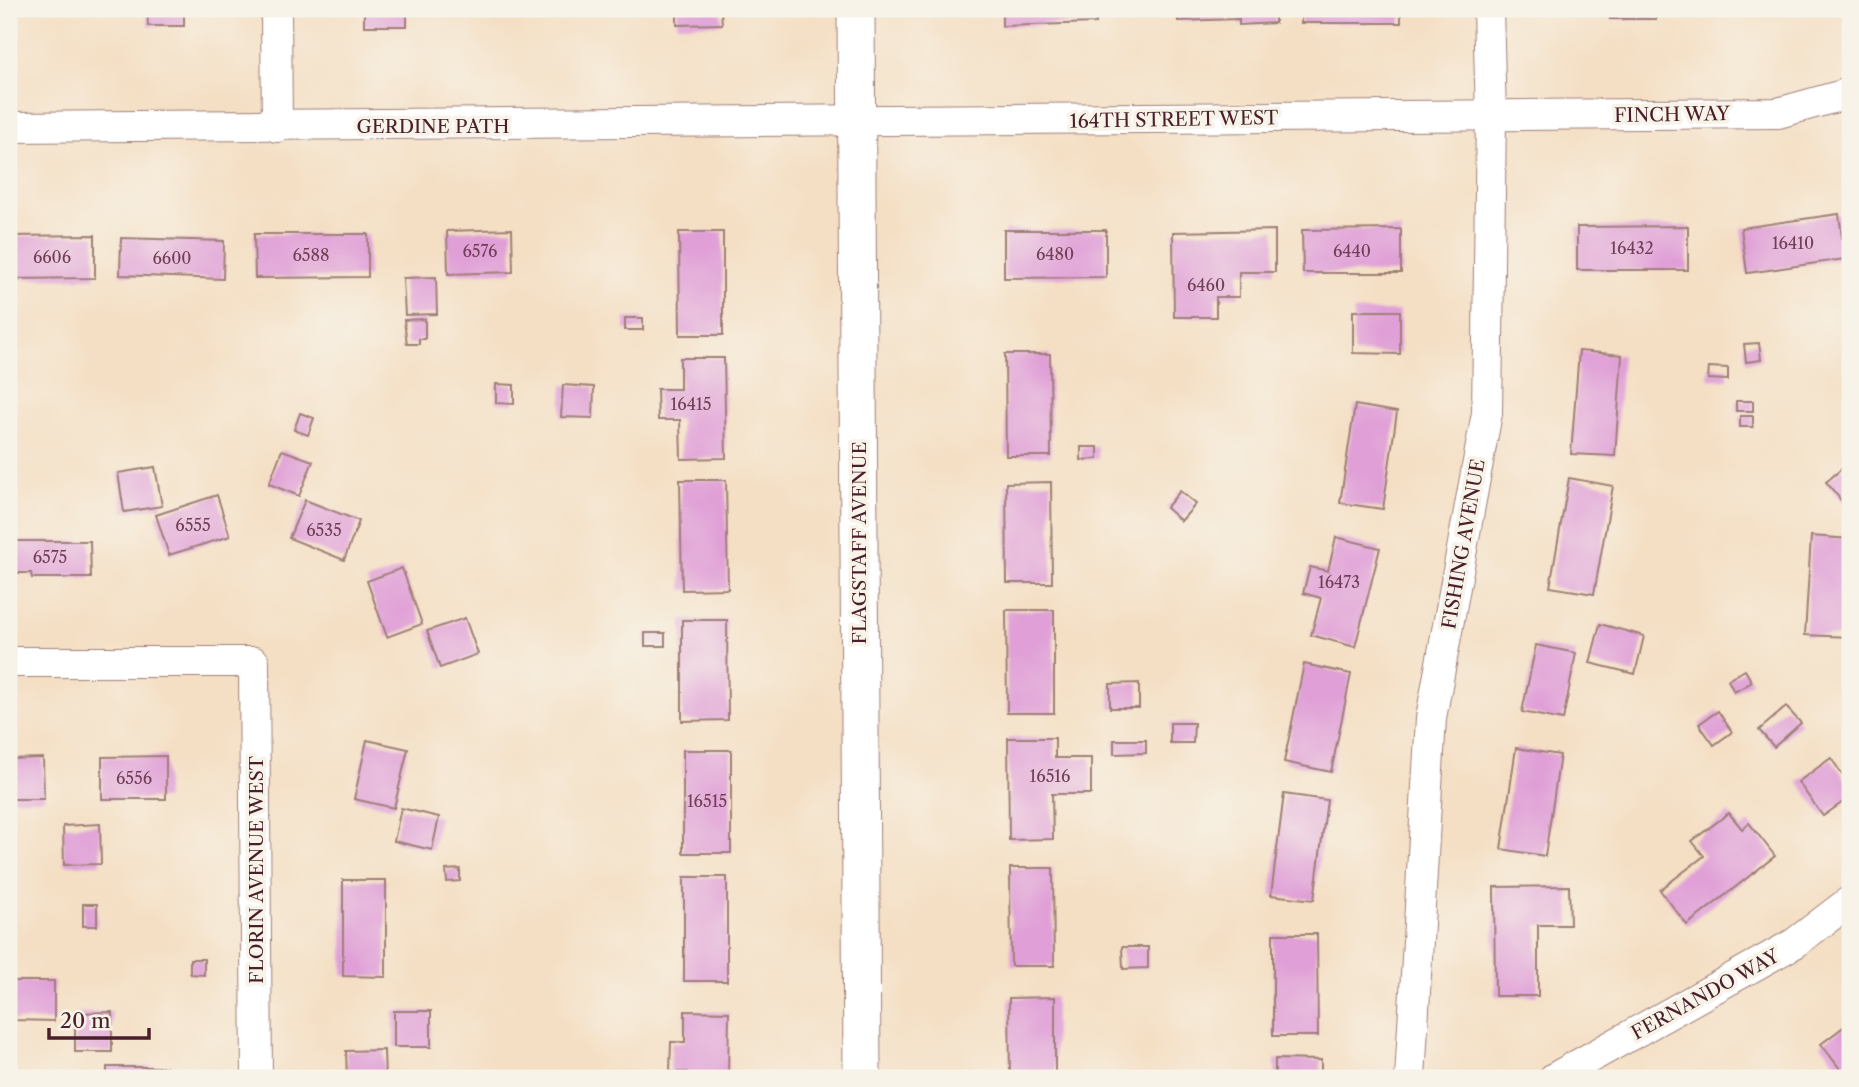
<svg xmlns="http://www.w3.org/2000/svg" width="1859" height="1087" font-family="'Libre Caslon Text',serif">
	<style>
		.building { fill: #e0a0d7 }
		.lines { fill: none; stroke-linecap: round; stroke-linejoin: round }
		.minor-casing { stroke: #9f7f78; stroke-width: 32 }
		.tertiary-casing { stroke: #9f7f78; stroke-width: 39 }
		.minor { stroke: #fff; stroke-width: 30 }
		.tertiary { stroke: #fff; stroke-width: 37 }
		.labels { text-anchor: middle; stroke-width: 7; stroke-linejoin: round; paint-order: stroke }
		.number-label { font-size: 16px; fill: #703f56 }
		.street-label { font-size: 19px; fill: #4a1f2b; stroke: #f7f3e8 }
	</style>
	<rect width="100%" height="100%" fill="#f7f3e8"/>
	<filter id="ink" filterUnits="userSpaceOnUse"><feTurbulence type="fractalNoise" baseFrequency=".0143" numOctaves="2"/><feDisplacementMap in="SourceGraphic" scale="14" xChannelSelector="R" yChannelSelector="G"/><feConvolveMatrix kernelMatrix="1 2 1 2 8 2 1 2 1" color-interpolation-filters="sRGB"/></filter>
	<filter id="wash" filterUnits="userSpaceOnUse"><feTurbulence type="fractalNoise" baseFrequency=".00686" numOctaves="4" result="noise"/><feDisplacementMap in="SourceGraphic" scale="28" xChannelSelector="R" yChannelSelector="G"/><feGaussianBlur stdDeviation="1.57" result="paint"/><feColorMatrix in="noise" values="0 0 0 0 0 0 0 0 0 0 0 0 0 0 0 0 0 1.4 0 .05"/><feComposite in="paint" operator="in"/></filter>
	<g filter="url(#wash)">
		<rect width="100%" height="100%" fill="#f4dfc4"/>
		<g id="blocks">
			<g class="building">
				<path d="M 147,9 L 184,9 L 184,26 L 148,26 Z"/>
				<rect x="364" y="9" width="43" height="17"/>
				<path d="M 677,9 L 721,9 L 722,24 L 677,25 Z"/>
				<path d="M 1002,9 L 1096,9 L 1096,23 L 1002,26 Z"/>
				<path d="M 1178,9 L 1275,9 L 1275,23 L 1239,25 L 1239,19 L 1178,21 Z"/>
				<rect x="1301" y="9" width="100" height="14"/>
				<rect x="1610" y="9" width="46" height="10"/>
				<path d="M 1839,214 L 1845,259 L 1747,273 L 1741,228 Z"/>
				<path d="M 1688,226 L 1688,270 L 1577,270 L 1577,227 Z"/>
				<path d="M 512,229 L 513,272 L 448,274 L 447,231 Z"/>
				<path d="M 1401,229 L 1401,273 L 1303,273 L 1302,230 Z"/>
				<path d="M 1004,230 L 1106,230 L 1106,277 L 1004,278 Z"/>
				<path d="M 1275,230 L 1275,272 L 1239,272 L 1239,297 L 1216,297 L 1216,317 L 1174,317 L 1173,232 Z"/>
				<path d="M 679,232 L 723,232 L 723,335 L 680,335 Z"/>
				<path d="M 254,234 L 368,234 L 368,277 L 255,278 Z"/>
				<path d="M 95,235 L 95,278 L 9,279 L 9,236 Z"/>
				<path d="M 121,238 L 224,241 L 223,279 L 120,275 Z"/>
				<path d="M 436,277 L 437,314 L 405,315 L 403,278 Z"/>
				<path d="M 1353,311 L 1400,311 L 1400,354 L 1353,353 Z"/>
				<rect x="625" y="318" width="18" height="12"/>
				<path d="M 425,319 L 425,339 L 419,339 L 419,344 L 407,344 L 404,320 Z"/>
				<path d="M 1759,343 L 1761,360 L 1746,362 L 1744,344 Z"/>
				<path d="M 1579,351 L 1622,355 L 1615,456 L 1571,454 Z"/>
				<path d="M 1005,354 L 1050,354 L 1051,456 L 1006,456 Z"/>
				<path d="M 680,358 L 724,358 L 726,458 L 681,459 L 680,420 L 658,420 L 657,389 L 680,389 Z"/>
				<path d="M 1709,367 L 1728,368 L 1728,380 L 1708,379 Z"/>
				<path d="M 496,384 L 514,385 L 514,404 L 496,403 Z"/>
				<path d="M 563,385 L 594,387 L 593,418 L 561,417 Z"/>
				<rect x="1736" y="401" width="17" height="10"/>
				<path d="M 1355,405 L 1397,412 L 1383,509 L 1340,503 Z"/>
				<path d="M 300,413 L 314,418 L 308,435 L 294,430 Z"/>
				<rect x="1740" y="416" width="13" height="11"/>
				<path d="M 1081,447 L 1098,447 L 1098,459 L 1081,460 Z"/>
				<path d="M 282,450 L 313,461 L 299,496 L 269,484 Z"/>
				<path d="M 1850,462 L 1850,511 L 1826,482 Z"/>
				<path d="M 155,467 L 162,506 L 124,512 L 118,473 Z"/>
				<path d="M 1569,478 L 1613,486 L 1594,594 L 1550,587 Z"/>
				<path d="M 680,480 L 726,480 L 728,589 L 682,590 Z"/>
				<path d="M 1051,482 L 1052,583 L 1007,583 L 1006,483 Z"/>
				<path d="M 1180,491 L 1196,504 L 1181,521 L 1166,508 Z"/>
				<path d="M 217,495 L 230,536 L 169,555 L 156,515 Z"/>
				<path d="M 305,500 L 359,521 L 344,560 L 289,538 Z"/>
				<path d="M 1811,536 L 1850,539 L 1849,637 L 1805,635 Z"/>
				<path d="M 1336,537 L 1380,548 L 1355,647 L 1311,635 L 1321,598 L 1303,593 L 1310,567 L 1328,571 Z"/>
				<path d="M 9,541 L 90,541 L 91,578 L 32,578 L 31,573 L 9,573 Z"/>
				<path d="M 402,568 L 422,624 L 387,637 L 367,581 Z"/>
				<path d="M 1006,610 L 1054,610 L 1054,713 L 1007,713 Z"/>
				<path d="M 465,618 L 478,654 L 440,668 L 427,631 Z"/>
				<path d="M 682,620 L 727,620 L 728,720 L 682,721 Z"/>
				<path d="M 1600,624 L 1644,636 L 1635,674 L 1590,663 Z"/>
				<rect x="645" y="633" width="20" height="13"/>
				<path d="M 1536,645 L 1576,653 L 1563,720 L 1522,712 Z"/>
				<path d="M 1304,664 L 1351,674 L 1331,772 L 1284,762 Z"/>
				<path d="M 1745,670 L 1752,682 L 1734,692 L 1728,680 Z"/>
				<path d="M 1139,683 L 1139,708 L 1110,708 L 1110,684 Z"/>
				<path d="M 1786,707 L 1801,723 L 1774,747 L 1759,730 Z"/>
				<path d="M 1718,711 L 1732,732 L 1714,745 L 1699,724 Z"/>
				<path d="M 1170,723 L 1194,723 L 1193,743 L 1170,743 Z"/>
				<path d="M 1008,738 L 1055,738 L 1055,758 L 1091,758 L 1091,794 L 1052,794 L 1053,839 L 1009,840 Z"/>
				<path d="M 367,740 L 408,749 L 394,808 L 354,799 Z"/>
				<path d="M 1114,740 L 1146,740 L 1146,753 L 1114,754 Z"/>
				<path d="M 1516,748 L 1560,755 L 1545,856 L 1501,849 Z"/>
				<rect x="683" y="750" width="48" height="103"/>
				<path d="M 166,756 L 166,799 L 102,799 L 102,757 Z"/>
				<path d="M 43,758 L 44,799 L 9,799 L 9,759 Z"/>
				<path d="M 1831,758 L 1850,786 L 1850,797 L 1823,816 L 1798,782 Z"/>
				<path d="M 1284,794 L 1327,800 L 1314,900 L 1271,895 Z"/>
				<path d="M 401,808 L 439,817 L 432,850 L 394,841 Z"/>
				<path d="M 1729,813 L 1742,829 L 1749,823 L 1775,856 L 1687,925 L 1660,890 L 1704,856 L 1692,841 Z"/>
				<path d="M 100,824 L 101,864 L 64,865 L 63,826 Z"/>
				<path d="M 1010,868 L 1053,868 L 1054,966 L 1011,966 Z"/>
				<path d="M 460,869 L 460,881 L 447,882 L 446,870 Z"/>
				<rect x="684" y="877" width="43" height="104"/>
				<path d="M 343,880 L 386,880 L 386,977 L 343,976 Z"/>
				<path d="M 1569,886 L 1570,925 L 1538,925 L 1538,996 L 1495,996 L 1494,887 Z"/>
				<rect x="83" y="904" width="14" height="22"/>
				<path d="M 1273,934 L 1317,934 L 1318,1036 L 1273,1036 Z"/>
				<path d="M 1122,947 L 1148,947 L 1148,968 L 1123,969 Z"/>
				<path d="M 190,959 L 204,959 L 204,975 L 190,974 Z"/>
				<path d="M 12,981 L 54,981 L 54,1021 L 12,1020 Z"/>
				<path d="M 1055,997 L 1055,1078 L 1010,1078 L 1009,998 Z"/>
				<rect x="394" y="1011" width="37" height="36"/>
				<path d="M 685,1011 L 729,1012 L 728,1078 L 687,1078 L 687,1072 L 670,1072 L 671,1042 L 685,1042 Z"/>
				<path d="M 112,1012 L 112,1052 L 75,1052 L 75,1013 Z"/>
				<path d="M 1850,1022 L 1850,1078 L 1847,1078 L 1821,1044 Z"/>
				<path d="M 384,1050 L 385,1078 L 347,1078 L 346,1051 Z"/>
				<path d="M 1275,1059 L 1321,1060 L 1321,1078 L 1275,1078 Z"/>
				<rect x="107" y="1067" width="59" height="11"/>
			</g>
		</g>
	</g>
	<g filter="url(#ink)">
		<use href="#blocks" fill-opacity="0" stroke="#9f7f78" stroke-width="2"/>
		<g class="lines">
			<g class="minor-casing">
				<g id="minor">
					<path d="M 276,9 L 277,127"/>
					<path d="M 9,127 L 1778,113 L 1850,93"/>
					<path d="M 9,662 L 254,662 L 257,1078"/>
					<path d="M 1410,1078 L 1431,718 L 1487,413 L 1491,116 L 1488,9"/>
					<path d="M 1554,1078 L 1795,943 L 1850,901"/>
				</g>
			</g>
			<g class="tertiary-casing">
				<path id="tertiary" d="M 856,9 L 862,1078"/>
			</g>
			<use href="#minor" class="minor"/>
			<use href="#tertiary" class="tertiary"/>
		</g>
	</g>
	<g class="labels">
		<g class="number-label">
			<text x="1793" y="249">16410</text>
			<text x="1632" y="254">16432</text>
			<text x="480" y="257">6576</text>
			<text x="1352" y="257">6440</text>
			<text x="1055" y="260">6480</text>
			<text x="311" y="261">6588</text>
			<text x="52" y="263">6606</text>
			<text x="172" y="264">6600</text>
			<text x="1206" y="291">6460</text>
			<text x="691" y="410">16415</text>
			<text x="193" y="531">6555</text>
			<text x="324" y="536">6535</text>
			<text x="50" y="563">6575</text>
			<text x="1339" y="588">16473</text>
			<text x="1050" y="782">16516</text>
			<text x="134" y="784">6556</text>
			<text x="707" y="807">16515</text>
		</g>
		<g class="street-label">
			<text transform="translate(1672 114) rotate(-1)" y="7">FINCH WAY</text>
			<text transform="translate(1174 119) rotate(-1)" y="7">164TH STREET WEST</text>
			<text x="433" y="133">GERDINE PATH</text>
			<text transform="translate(859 543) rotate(-90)" y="7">FLAGSTAFF AVENUE</text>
			<text transform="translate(1463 544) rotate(-80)" y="7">FISHING AVENUE</text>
			<text transform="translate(256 870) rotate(-90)" y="7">FLORIN AVENUE WEST</text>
			<text transform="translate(1705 994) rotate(-29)" y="7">FERNANDO WAY</text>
		</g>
	</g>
	<rect width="1859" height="1087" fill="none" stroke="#f7f3e8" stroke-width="35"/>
	<path d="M49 1028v10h100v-10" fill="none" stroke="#4a1f2b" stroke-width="3.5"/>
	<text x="60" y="1028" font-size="21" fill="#4a1f2b" stroke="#f7f3e8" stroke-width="5" paint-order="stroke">20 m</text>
</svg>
